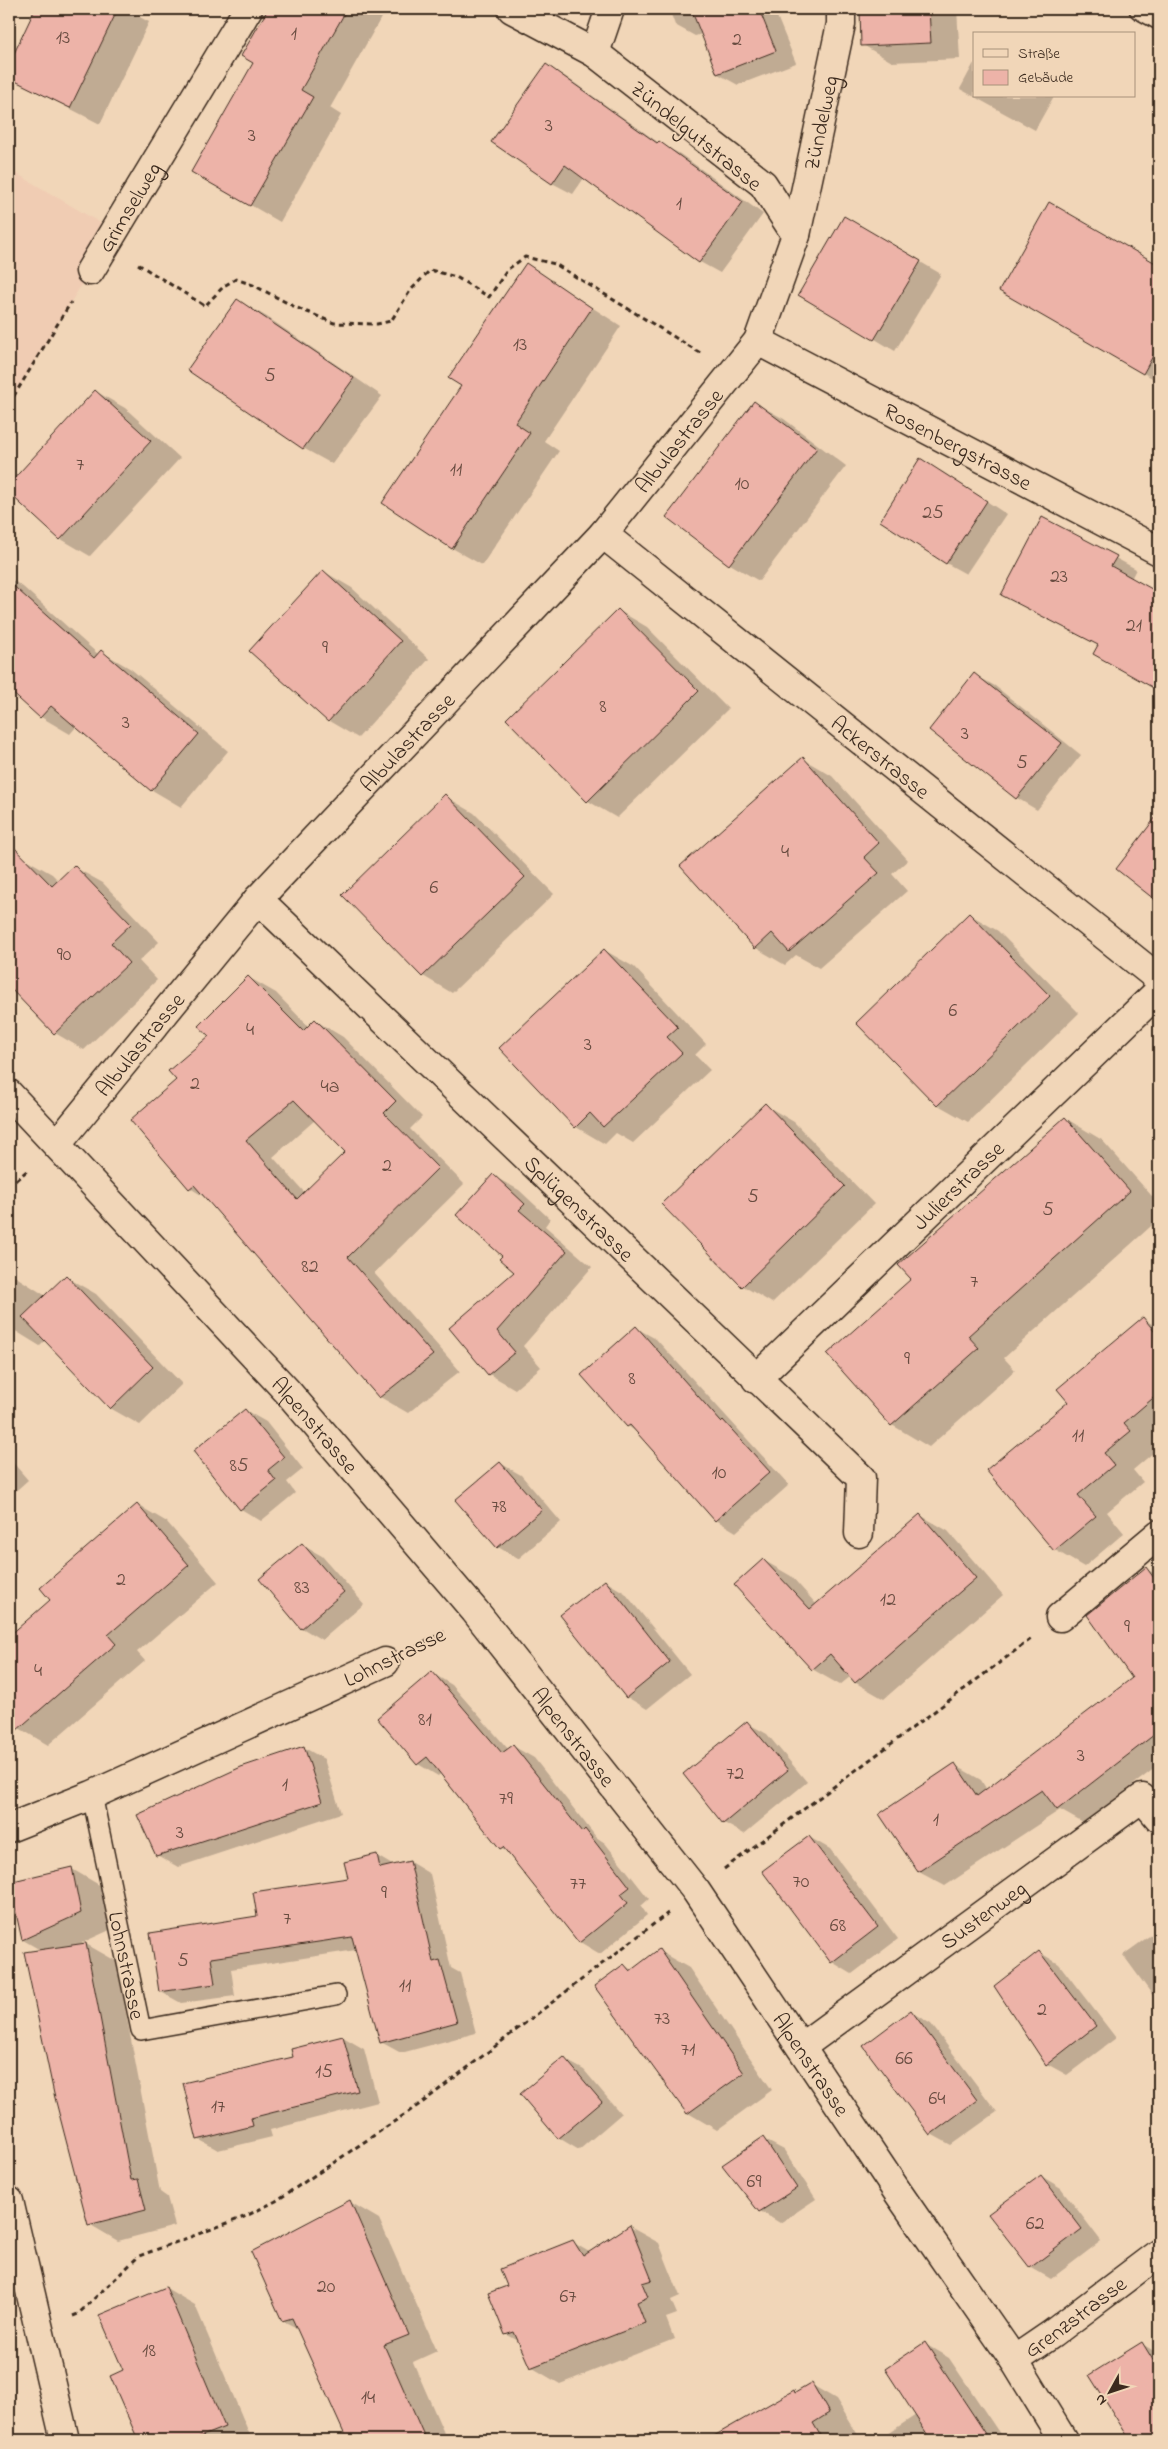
<svg xmlns="http://www.w3.org/2000/svg" width="1168" height="2449" font-family="'Indie Flower',sans-serif">
	<style>
		.built { fill: #f0ccb3 }
		.shadow { fill: #0003; fill-rule: evenodd }
		.building { fill: #edb3a8; stroke: #3b2a1e; fill-rule: evenodd }
		.lines { fill: none; stroke-linecap: round; stroke-linejoin: round }
		.lane-casing { stroke: #3b2a1e; stroke-width: 22 }
		.street-casing { stroke: #3b2a1e; stroke-width: 31 }
		.path { stroke: #3b2a1e; stroke-width: 3; stroke-dasharray: 5 4; stroke-linecap: butt }
		.lane { stroke: #f1d6b8; stroke-width: 19 }
		.street { stroke: #f1d6b8; stroke-width: 28 }
		.labels { text-anchor: middle; stroke-width: 4; stroke-linejoin: round; paint-order: stroke }
		.number-label { font-size: 20px; fill: #684c40 }
		.street-label { font-size: 22px; fill: #3b2a1e; stroke: #f1d6b8 }
	</style>
	<rect width="100%" height="100%" fill="#f1d6b8"/>
	<filter id="ink" filterUnits="userSpaceOnUse"><feTurbulence type="fractalNoise" baseFrequency=".02" numOctaves="2"/><feDisplacementMap in="SourceGraphic" scale="10" xChannelSelector="R" yChannelSelector="G"/><feConvolveMatrix kernelMatrix="1 2 1 2 8 2 1 2 1" color-interpolation-filters="sRGB"/></filter>
	<g filter="url(#ink)">
		<path class="built" d="M 9,169 L 114,231 L 9,404 Z"/>
		<g class="shadow">
			<path d="M 37,9 L 137,9 L 134,14 L 149,22 L 100,124 L 9,77 L 9,67 Z"/>
			<path d="M 269,9 L 386,9 L 330,108 L 341,115 L 280,222 L 193,172 L 255,63 L 243,55 Z"/>
			<path d="M 669,9 L 774,9 L 796,63 L 738,85 L 718,74 L 702,34 L 695,36 L 675,25 Z"/>
			<path d="M 861,9 L 957,9 L 960,59 L 892,62 L 863,45 Z"/>
			<path d="M 974,63 L 974,96 L 1054,96 L 1035,130 L 960,89 Z"/>
			<path d="M 546,66 L 566,77 L 659,143 L 680,154 L 763,214 L 720,273 L 700,262 L 584,178 L 573,194 L 552,183 Z"/>
			<path d="M 1050,203 L 1159,267 L 1159,382 L 1000,290 Z"/>
			<path d="M 845,218 L 941,274 L 895,351 L 800,294 Z"/>
			<path d="M 526,265 L 621,326 L 544,441 L 559,451 L 482,565 L 452,548 L 462,386 Z"/>
			<path d="M 237,300 L 267,317 L 382,396 L 332,464 L 303,448 Z"/>
			<path d="M 9,308 L 16,313 L 9,323 Z"/>
			<path d="M 95,391 L 125,408 L 180,458 L 90,556 L 61,539 L 9,492 L 9,486 Z"/>
			<path d="M 754,402 L 784,419 L 846,466 L 759,581 L 730,564 L 668,517 Z"/>
			<path d="M 941,471 L 1006,514 L 966,574 L 946,563 Z"/>
			<path d="M 1043,519 L 1136,569 L 1131,579 L 1159,595 L 1159,669 L 1124,645 Z"/>
			<path d="M 323,571 L 352,588 L 429,659 L 358,738 L 329,721 L 251,651 Z"/>
			<path d="M 9,578 L 23,587 L 99,655 L 102,652 L 131,669 L 228,751 L 181,807 L 152,790 L 77,726 L 70,734 L 41,717 L 9,688 Z"/>
			<path d="M 618,610 L 647,627 L 728,709 L 617,818 L 588,801 Z"/>
			<path d="M 975,675 L 995,686 L 1081,755 L 1037,810 L 1017,798 L 931,730 Z"/>
			<path d="M 803,759 L 832,776 L 908,860 L 892,874 L 907,891 L 819,968 L 796,955 L 785,965 L 756,948 Z"/>
			<path d="M 445,796 L 474,813 L 554,894 L 452,993 L 423,976 L 343,895 Z"/>
			<path d="M 1159,816 L 1159,901 L 1117,869 Z"/>
			<path d="M 22,857 L 52,874 L 59,881 L 74,867 L 103,883 L 159,942 L 139,961 L 157,980 L 84,1050 L 55,1033 L 9,985 L 9,870 Z"/>
			<path d="M 969,914 L 998,931 L 1079,1013 L 968,1122 L 938,1105 Z"/>
			<path d="M 604,950 L 634,967 L 706,1044 L 695,1055 L 710,1070 L 633,1143 L 616,1133 L 605,1144 L 576,1127 Z"/>
			<path d="M 248,977 L 276,993 L 309,1027 L 316,1021 L 343,1037 L 422,1117 L 410,1129 L 464,1184 L 374,1273 L 460,1371 L 408,1413 L 380,1397 L 206,1198 L 190,1188 L 177,1080 L 210,1036 ZM 315,1120 L 347,1152 L 305,1193 L 273,1157 Z"/>
			<path d="M 765,1105 L 794,1122 L 874,1204 L 772,1303 L 743,1286 L 663,1204 Z"/>
			<path d="M 1065,1118 L 1102,1140 L 1159,1204 L 1159,1219 L 1004,1358 L 1015,1370 L 929,1447 L 892,1425 L 913,1279 Z"/>
			<path d="M 493,1176 L 519,1190 L 550,1219 L 545,1226 L 592,1267 L 523,1346 L 541,1367 L 515,1389 L 489,1374 L 451,1328 L 516,1272 L 503,1256 Z"/>
			<path d="M 13,1275 L 46,1296 L 66,1277 L 96,1294 L 182,1384 L 140,1425 L 110,1408 L 46,1340 L 40,1346 L 9,1327 L 9,1279 Z"/>
			<path d="M 1143,1319 L 1159,1328 L 1159,1435 L 1153,1440 L 1159,1448 L 1133,1470 L 1143,1482 L 1107,1512 L 1124,1533 L 1084,1567 L 1055,1550 L 1070,1402 Z"/>
			<path d="M 636,1328 L 656,1339 L 789,1485 L 736,1532 L 716,1520 L 637,1432 L 628,1426 L 583,1376 Z"/>
			<path d="M 245,1410 L 266,1422 L 303,1469 L 287,1482 L 295,1493 L 261,1521 L 241,1509 Z"/>
			<path d="M 9,1458 L 28,1480 L 9,1497 Z"/>
			<path d="M 500,1463 L 521,1475 L 561,1522 L 518,1559 L 498,1547 Z"/>
			<path d="M 138,1505 L 167,1522 L 218,1582 L 137,1652 L 145,1661 L 48,1745 L 19,1728 L 9,1716 L 9,1638 L 52,1600 Z"/>
			<path d="M 920,1515 L 948,1531 L 1003,1595 L 884,1699 L 856,1683 L 851,1676 L 840,1685 L 812,1669 L 763,1560 L 791,1576 L 817,1605 Z"/>
			<path d="M 302,1545 L 322,1556 L 364,1604 L 322,1640 L 302,1628 Z"/>
			<path d="M 1146,1569 L 1159,1576 L 1159,1765 L 1083,1823 L 1060,1810 L 945,1886 L 919,1872 L 881,1814 L 955,1765 L 981,1780 L 987,1790 L 1134,1678 Z"/>
			<path d="M 605,1581 L 625,1593 L 690,1674 L 647,1709 L 627,1697 L 562,1615 Z"/>
			<path d="M 432,1673 L 452,1685 L 509,1750 L 513,1746 L 534,1758 L 596,1837 L 605,1843 L 649,1899 L 641,1906 L 647,1915 L 600,1954 L 580,1942 L 510,1853 L 500,1848 L 441,1773 L 438,1776 L 418,1764 L 379,1719 Z"/>
			<path d="M 747,1723 L 767,1734 L 807,1782 L 744,1834 L 724,1823 Z"/>
			<path d="M 303,1747 L 324,1759 L 341,1813 L 178,1867 L 157,1855 Z"/>
			<path d="M 809,1837 L 830,1849 L 898,1939 L 852,1974 L 832,1962 Z"/>
			<path d="M 377,1856 L 394,1866 L 410,1862 L 430,1874 L 451,1968 L 460,1973 L 476,2033 L 401,2053 L 381,2042 L 356,1950 L 231,1969 L 235,1996 L 181,2003 L 161,1992 L 259,1917 L 349,1879 Z"/>
			<path d="M 72,1869 L 101,1886 L 110,1930 L 77,1945 L 86,1944 L 116,1961 L 160,2192 L 167,2197 L 175,2226 L 118,2241 L 89,2224 L 42,1951 L 23,1940 Z"/>
			<path d="M 1159,1929 L 1159,2004 L 1123,1955 Z"/>
			<path d="M 659,1951 L 689,1968 L 772,2090 L 717,2130 L 688,2113 L 624,1965 L 633,1971 Z"/>
			<path d="M 1039,1952 L 1059,1964 L 1116,2038 L 1067,2075 L 1047,2064 Z"/>
			<path d="M 911,2012 L 931,2024 L 997,2112 L 951,2145 L 931,2134 Z"/>
			<path d="M 343,2037 L 364,2049 L 378,2102 L 270,2130 L 272,2137 L 218,2150 L 198,2139 L 294,2058 Z"/>
			<path d="M 564,2059 L 584,2070 L 621,2114 L 579,2150 L 559,2138 Z"/>
			<path d="M 763,2139 L 784,2150 L 816,2199 L 780,2223 L 760,2211 Z"/>
			<path d="M 1041,2176 L 1061,2188 L 1101,2241 L 1051,2279 L 1030,2267 Z"/>
			<path d="M 350,2202 L 379,2219 L 437,2351 L 413,2362 L 447,2440 L 348,2440 L 299,2329 L 283,2321 Z"/>
			<path d="M 630,2227 L 659,2243 L 680,2296 L 671,2300 L 677,2314 L 666,2318 L 674,2339 L 560,2384 L 531,2367 L 520,2342 L 506,2334 L 508,2286 L 572,2242 L 591,2253 Z"/>
			<path d="M 166,2288 L 195,2305 L 252,2440 L 139,2440 L 112,2377 L 125,2371 Z"/>
			<path d="M 925,2344 L 949,2358 L 1004,2440 L 878,2440 L 916,2415 Z"/>
			<path d="M 1142,2344 L 1159,2354 L 1159,2440 L 1131,2440 L 1090,2376 Z"/>
			<path d="M 812,2385 L 836,2399 L 861,2440 L 729,2440 L 724,2432 L 794,2391 L 797,2393 Z"/>
			<path d="M 9,2406 L 14,2409 L 9,2418 Z"/>
		</g>
		<g class="building">
			<path d="M 35,9 L 118,9 L 70,108 L 9,78 L 9,64 Z"/>
			<path d="M 268,9 L 347,9 L 301,90 L 313,97 L 250,206 L 191,172 L 253,63 L 241,56 Z"/>
			<path d="M 691,9 L 759,9 L 776,51 L 717,74 Z"/>
			<path d="M 860,9 L 929,9 L 931,43 L 861,46 Z"/>
			<path d="M 546,64 L 657,143 L 659,141 L 743,202 L 699,263 L 565,165 L 552,184 L 491,142 Z"/>
			<path d="M 1049,202 L 1159,265 L 1159,345 L 1143,374 L 999,291 Z"/>
			<path d="M 844,216 L 921,261 L 874,340 L 798,295 Z"/>
			<path d="M 526,263 L 592,308 L 515,423 L 530,433 L 452,549 L 382,503 L 461,386 L 448,378 Z"/>
			<path d="M 237,299 L 354,378 L 303,449 L 187,370 Z"/>
			<path d="M 95,390 L 151,441 L 60,540 L 9,493 L 9,484 Z"/>
			<path d="M 754,401 L 817,448 L 729,565 L 666,517 Z"/>
			<path d="M 920,458 L 987,501 L 946,564 L 880,521 Z"/>
			<path d="M 1042,517 L 1117,556 L 1111,566 L 1159,593 L 1159,691 L 1093,654 L 1098,645 L 1001,595 Z"/>
			<path d="M 323,570 L 401,641 L 328,722 L 249,651 Z"/>
			<path d="M 9,582 L 94,658 L 101,650 L 199,734 L 151,791 L 51,706 L 40,718 L 9,690 Z"/>
			<path d="M 618,609 L 699,691 L 587,802 L 506,719 Z"/>
			<path d="M 974,673 L 1062,743 L 1016,799 L 929,730 Z"/>
			<path d="M 803,757 L 879,843 L 864,857 L 879,873 L 789,952 L 772,933 L 755,949 L 680,866 Z"/>
			<path d="M 445,794 L 525,877 L 422,977 L 342,895 Z"/>
			<path d="M 1159,813 L 1159,903 L 1116,869 Z"/>
			<path d="M 9,842 L 52,886 L 74,865 L 131,924 L 111,943 L 129,963 L 54,1034 L 9,987 Z"/>
			<path d="M 969,913 L 1050,996 L 937,1106 L 856,1023 Z"/>
			<path d="M 604,949 L 678,1027 L 667,1037 L 682,1053 L 603,1127 L 590,1113 L 575,1128 L 499,1048 Z"/>
			<path d="M 248,976 L 303,1031 L 315,1019 L 396,1101 L 384,1113 L 438,1168 L 348,1257 L 433,1355 L 379,1398 L 194,1185 L 189,1189 L 130,1120 L 176,1080 L 168,1071 L 209,1036 L 198,1026 ZM 294,1100 L 345,1152 L 297,1199 L 246,1140 Z"/>
			<path d="M 765,1103 L 845,1186 L 742,1287 L 661,1204 Z"/>
			<path d="M 1065,1117 L 1130,1191 L 968,1336 L 979,1348 L 891,1426 L 827,1354 L 911,1279 L 898,1265 Z"/>
			<path d="M 493,1174 L 525,1204 L 519,1210 L 567,1251 L 497,1331 L 515,1352 L 488,1375 L 449,1328 L 514,1272 L 499,1259 L 502,1256 L 456,1215 Z"/>
			<path d="M 66,1275 L 153,1367 L 110,1409 L 22,1317 Z"/>
			<path d="M 1143,1317 L 1159,1337 L 1159,1393 L 1124,1423 L 1131,1431 L 1104,1453 L 1114,1465 L 1078,1495 L 1096,1516 L 1054,1551 L 986,1470 L 1068,1402 L 1057,1389 Z"/>
			<path d="M 636,1326 L 721,1422 L 723,1420 L 770,1472 L 715,1521 L 630,1425 L 627,1427 L 581,1375 Z"/>
			<path d="M 245,1409 L 284,1457 L 268,1470 L 276,1481 L 240,1510 L 193,1451 Z"/>
			<path d="M 500,1462 L 542,1510 L 497,1548 L 455,1500 Z"/>
			<path d="M 137,1504 L 189,1565 L 108,1635 L 116,1644 L 9,1737 L 9,1636 L 50,1600 L 40,1588 Z"/>
			<path d="M 920,1514 L 976,1578 L 855,1683 L 830,1654 L 812,1670 L 734,1585 L 763,1559 L 810,1609 Z"/>
			<path d="M 302,1543 L 344,1592 L 301,1629 L 259,1579 Z"/>
			<path d="M 1146,1567 L 1159,1585 L 1159,1731 L 1057,1810 L 1042,1790 L 918,1872 L 879,1814 L 955,1763 L 977,1796 L 1132,1678 L 1087,1615 Z"/>
			<path d="M 605,1580 L 670,1662 L 626,1698 L 560,1615 Z"/>
			<path d="M 432,1671 L 502,1753 L 513,1745 L 582,1832 L 585,1829 L 630,1887 L 621,1894 L 628,1903 L 579,1943 L 503,1847 L 500,1849 L 427,1757 L 417,1765 L 377,1718 Z"/>
			<path d="M 747,1721 L 788,1770 L 723,1824 L 683,1774 Z"/>
			<path d="M 304,1746 L 322,1802 L 156,1856 L 137,1815 L 241,1767 Z"/>
			<path d="M 809,1836 L 878,1927 L 831,1963 L 762,1871 Z"/>
			<path d="M 377,1854 L 380,1868 L 410,1861 L 433,1962 L 440,1960 L 457,2022 L 380,2043 L 352,1937 L 211,1958 L 215,1984 L 159,1992 L 150,1933 L 257,1916 L 253,1892 L 348,1878 L 344,1862 Z"/>
			<path d="M 72,1867 L 81,1913 L 22,1940 L 9,1882 Z"/>
			<path d="M 86,1943 L 131,2180 L 138,2179 L 146,2210 L 88,2225 L 54,2094 L 24,1952 Z"/>
			<path d="M 659,1949 L 744,2073 L 687,2114 L 594,1986 L 624,1964 L 630,1971 Z"/>
			<path d="M 1039,1951 L 1096,2026 L 1046,2065 L 994,1986 Z"/>
			<path d="M 911,2010 L 977,2100 L 930,2135 L 863,2046 Z"/>
			<path d="M 343,2036 L 358,2091 L 251,2118 L 253,2126 L 197,2140 L 183,2083 L 293,2057 L 291,2049 Z"/>
			<path d="M 564,2057 L 602,2102 L 558,2139 L 520,2094 Z"/>
			<path d="M 763,2137 L 797,2188 L 759,2212 L 722,2165 Z"/>
			<path d="M 1041,2175 L 1082,2229 L 1030,2268 L 988,2214 Z"/>
			<path d="M 350,2200 L 409,2335 L 384,2345 L 426,2440 L 347,2440 L 292,2318 L 282,2321 L 251,2252 Z"/>
			<path d="M 630,2225 L 652,2280 L 642,2283 L 648,2297 L 637,2302 L 645,2323 L 530,2368 L 514,2332 L 505,2335 L 488,2293 L 507,2286 L 500,2269 L 573,2240 L 583,2256 Z"/>
			<path d="M 166,2287 L 225,2427 L 192,2440 L 138,2440 L 110,2376 L 123,2370 L 99,2315 Z"/>
			<path d="M 925,2342 L 990,2440 L 931,2440 L 885,2369 Z"/>
			<path d="M 1142,2342 L 1159,2370 L 1159,2440 L 1130,2440 L 1089,2375 Z"/>
			<path d="M 812,2383 L 829,2413 L 813,2423 L 823,2440 L 707,2440 L 794,2390 L 795,2393 Z"/>
		</g>
		<g class="lines">
			<g class="lane-casing">
				<g id="lane">
					<path d="M 1139,9 L 1159,20"/>
					<path id="s1" d="M 92,1795 L 141,2030 L 336,1995"/>
				</g>
			</g>
			<g class="street-casing">
				<g id="street">
					<path d="M 595,53 L 610,9"/>
					<path id="s2" d="M 796,235 L 841,24 L 841,9"/>
					<path id="s3" d="M 90,271 L 248,9"/>
					<path id="s4" d="M 758,341 L 1159,551"/>
					<path id="s5" d="M 603,534 L 1159,979"/>
					<path id="s6" d="M 258,899 L 861,1478 L 859,1533"/>
					<path id="s7" d="M 9,1094 L 287,1391 L 475,1611 L 696,1891 L 899,2194 L 1014,2360 L 1063,2440"/>
					<path id="s8" d="M 58,1143 L 258,899 L 603,534 L 758,341 L 796,235 L 763,184 L 595,53 L 512,9"/>
					<path id="s9" d="M 756,1379 L 1159,991"/>
					<path d="M 1060,1617 L 1159,1534"/>
					<path d="M 9,1828 L 92,1795 L 385,1662"/>
					<path id="s10" d="M 801,2047 L 1142,1798 L 1159,1818"/>
					<path d="M 9,2201 L 65,2440"/>
					<path id="s11" d="M 1014,2360 L 1052,2334 L 1159,2253"/>
				</g>
			</g>
			<g class="path">
				<path d="M 138,264 L 205,306 L 224,286 L 236,279 L 253,285 L 295,307 L 334,323 L 377,324 L 391,321 L 410,291 L 430,270 L 456,277 L 489,297 L 508,269 L 525,257 L 555,264 L 702,354"/>
				<path d="M 9,404 L 71,302"/>
				<path d="M 9,1186 L 29,1169"/>
				<path d="M 416,1647 L 446,1631"/>
				<path d="M 724,1869 L 1031,1639"/>
				<path d="M 73,2316 L 78,2314 L 139,2256 L 244,2217 L 276,2201 L 342,2157 L 423,2102 L 668,1913"/>
			</g>
			<use href="#lane" class="lane"/>
			<use href="#street" class="street"/>
		</g>
	</g>
	<g class="labels">
		<g class="number-label">
			<text x="294" y="39">1</text>
			<text x="63" y="43">13</text>
			<text x="737" y="45">2</text>
			<text x="549" y="131">3</text>
			<text x="252" y="141">3</text>
			<text x="679" y="209">1</text>
			<text x="520" y="350">13</text>
			<text x="270" y="381">5</text>
			<text x="80" y="470">7</text>
			<text x="456" y="475">11</text>
			<text x="742" y="489">10</text>
			<text x="933" y="518">25</text>
			<text x="1059" y="582">23</text>
			<text x="1134" y="631">21</text>
			<text x="325" y="653">9</text>
			<text x="603" y="712">8</text>
			<text x="126" y="728">3</text>
			<text x="965" y="739">3</text>
			<text x="1022" y="768">5</text>
			<text x="785" y="857">4</text>
			<text x="434" y="893">6</text>
			<text x="64" y="960">90</text>
			<text x="953" y="1016">6</text>
			<text x="250" y="1035">4</text>
			<text x="588" y="1050">3</text>
			<text x="195" y="1089">2</text>
			<text x="330" y="1092">4a</text>
			<text x="387" y="1171">2</text>
			<text x="753" y="1202">5</text>
			<text x="1048" y="1215">5</text>
			<text x="310" y="1272">82</text>
			<text x="974" y="1287">7</text>
			<text x="907" y="1364">9</text>
			<text x="632" y="1384">8</text>
			<text x="1078" y="1441">11</text>
			<text x="239" y="1471">85</text>
			<text x="719" y="1478">10</text>
			<text x="499" y="1512">78</text>
			<text x="121" y="1585">2</text>
			<text x="302" y="1593">83</text>
			<text x="888" y="1605">12</text>
			<text x="1127" y="1632">9</text>
			<text x="38" y="1676">4</text>
			<text x="425" y="1725">81</text>
			<text x="1081" y="1761">3</text>
			<text x="735" y="1779">72</text>
			<text x="285" y="1790">1</text>
			<text x="506" y="1804">79</text>
			<text x="936" y="1825">1</text>
			<text x="180" y="1838">3</text>
			<text x="801" y="1887">70</text>
			<text x="578" y="1889">77</text>
			<text x="384" y="1898">9</text>
			<text x="287" y="1924">7</text>
			<text x="838" y="1931">68</text>
			<text x="183" y="1966">5</text>
			<text x="405" y="1991">11</text>
			<text x="1042" y="2015">2</text>
			<text x="662" y="2024">73</text>
			<text x="688" y="2055">71</text>
			<text x="904" y="2064">66</text>
			<text x="324" y="2077">15</text>
			<text x="937" y="2104">64</text>
			<text x="218" y="2112">17</text>
			<text x="754" y="2187">69</text>
			<text x="1035" y="2229">62</text>
			<text x="326" y="2292">20</text>
			<text x="568" y="2302">67</text>
			<text x="149" y="2356">18</text>
			<text x="368" y="2403">14</text>
		</g>
		<g class="street-label">
			<text dy="8" stroke="none"><textPath href="#s2" startOffset="115">Zündelweg</textPath></text>
			<text transform="translate(697 135) rotate(39)" y="8">Zündelgutstrasse</text>
			<text dy="8" stroke="none"><textPath href="#s3" startOffset="75">Grimselweg</textPath></text>
			<text dy="8" stroke="none"><textPath href="#s8" startOffset="938">Albulastrasse</textPath></text>
			<text dy="8" stroke="none"><textPath href="#s4" startOffset="226">Rosenbergstrasse</textPath></text>
			<text dy="8" stroke="none"><textPath href="#s8" startOffset="532">Albulastrasse</textPath></text>
			<text dy="8" stroke="none"><textPath href="#s5" startOffset="356">Ackerstrasse</textPath></text>
			<text dy="8" stroke="none"><textPath href="#s8" startOffset="128">Albulastrasse</textPath></text>
			<text dy="8" stroke="none"><textPath href="#s9" startOffset="280">Julierstrasse</textPath></text>
			<text dy="8" stroke="none"><textPath href="#s6" startOffset="446">Splügenstrasse</textPath></text>
			<text dy="8" stroke="none"><textPath href="#s7" startOffset="451">Alpenstrasse</textPath></text>
			<text transform="translate(394 1656) rotate(-26)" y="8">Lohnstrasse</text>
			<text dy="8" stroke="none"><textPath href="#s7" startOffset="856">Alpenstrasse</textPath></text>
			<text dy="8" stroke="none"><textPath href="#s10" startOffset="225">Sustenweg</textPath></text>
			<text dy="8" stroke="none"><textPath href="#s1" startOffset="174">Lohnstrasse</textPath></text>
			<text dy="8" stroke="none"><textPath href="#s7" startOffset="1261">Alpenstrasse</textPath></text>
			<text dy="8" stroke="none"><textPath href="#s11" startOffset="75">Grenzstrasse</textPath></text>
		</g>
	</g>
	<rect width="1168" height="2449" fill="none" stroke="#f1d6b8" stroke-width="30"/>
	<rect x="15" y="15" width="1138" height="2419" fill="none" stroke="#3b2a1e" stroke-width="2" filter="url(#ink)"/>
	<rect x="973" y="32" width="162" height="65" fill="#f1d6b8" stroke="#a8917a"/>
	<rect x="983" y="49" width="25" height="8" fill="#f1d6b8" stroke="#a8917a"/>
	<text x="1018" y="58" font-size="15" fill="#3b2a1e">Straße</text>
	<rect x="983" y="70" width="25" height="15" fill="#edb3a8" stroke="#a8917a"/>
	<text x="1018" y="82" font-size="15" fill="#3b2a1e">Gebäude</text>
	<g transform="translate(1110 2392) rotate(230)" stroke="#f1d6b8" stroke-width="4" paint-order="stroke">
	<path d="M0-4L9 19L0 12L-9 19Z" fill="#3b2a1e"/>
	<text y="-8" font-size="14" font-weight="bold" text-anchor="middle" fill="#3b2a1e">N</text>
	</g>
</svg>
